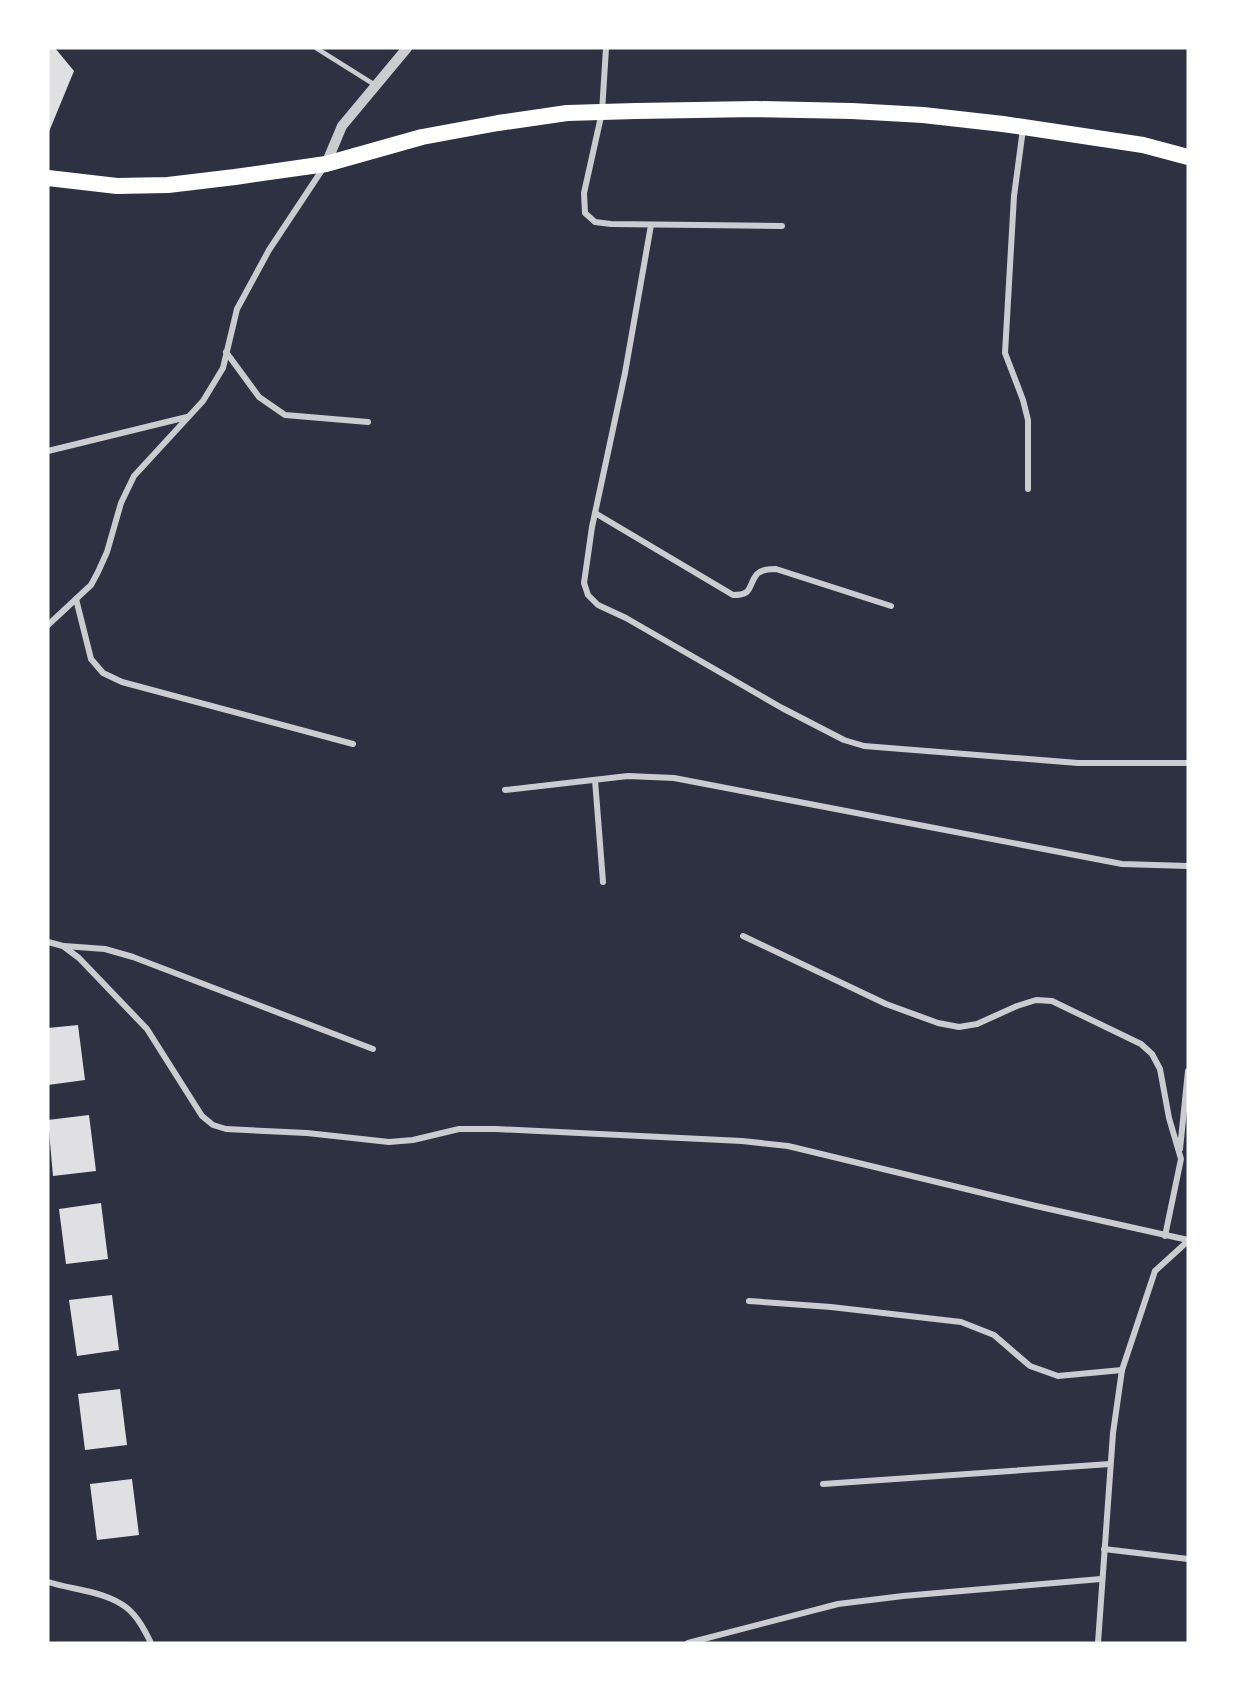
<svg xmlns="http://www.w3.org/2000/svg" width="1236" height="1691" font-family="Manrope,sans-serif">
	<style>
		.building { fill: #e0e0e3 }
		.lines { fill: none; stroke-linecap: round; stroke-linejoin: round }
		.service { stroke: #caccd0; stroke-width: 4.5 }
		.minor { stroke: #caccd0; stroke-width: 6 }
		.tertiary { stroke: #caccd0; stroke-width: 10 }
		.trunk { stroke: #fff; stroke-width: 16 }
	</style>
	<rect width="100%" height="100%" fill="#2d3142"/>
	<g class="building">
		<path d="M 48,48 L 55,48 L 74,71 L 48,134 Z"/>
		<path d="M 78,1025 L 85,1080 L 48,1085 L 48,1028 Z"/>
		<path d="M 89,1115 L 96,1171 L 53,1176 L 48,1120 Z"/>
		<path d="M 101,1203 L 108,1259 L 66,1264 L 59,1209 Z"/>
		<path d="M 112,1295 L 119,1350 L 77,1356 L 69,1300 Z"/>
		<path d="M 120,1389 L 127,1445 L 85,1450 L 78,1394 Z"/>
		<path d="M 132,1479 L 139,1535 L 97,1540 L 90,1484 Z"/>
	</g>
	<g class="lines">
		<path class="service" d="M 316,48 L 375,85"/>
		<g class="minor">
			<path d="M 606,48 L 602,112 L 584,193 L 585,213 L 595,222 L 611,224 L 782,226"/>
			<path d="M 1023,129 L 1014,196 L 1005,353 L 1023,400 L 1028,420 L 1028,489"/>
			<path d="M 651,225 L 625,373 L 592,527 L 584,583 L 588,595 L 598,605 L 626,618 L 782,708 L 844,740 L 864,746 L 1078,763 L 1188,763"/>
			<path d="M 226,352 L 259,397 L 285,415 L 368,422"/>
			<path d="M 48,451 L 187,417"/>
			<path d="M 595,513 L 733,595 C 754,595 747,586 757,574 C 762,569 770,569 776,569 L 891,606"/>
			<path d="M 76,599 L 91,659 L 103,673 L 122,682 L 353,744"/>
			<path d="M 48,625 L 91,585 L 98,572 L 107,552 L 121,503 L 134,476 L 203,401 L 223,368 L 237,309 L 269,250 L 324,167"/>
			<path d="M 595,780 L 603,882"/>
			<path d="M 505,790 L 628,776 L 674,778 L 1122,864 L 1188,866"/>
			<path d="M 743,936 L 886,1004 L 938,1023 L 959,1027 L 977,1024 L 1017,1006 L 1036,1000 L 1052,1001 L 1141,1044 L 1152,1054 L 1160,1069 L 1169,1118 L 1181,1159 L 1165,1236"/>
			<path d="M 48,942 L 63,946 L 79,958 L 147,1029 L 202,1116 L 213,1125 L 226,1129 L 307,1133 L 389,1142 L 413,1140 L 459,1129 L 496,1129 L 742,1141 L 788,1146 L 1036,1206 L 1188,1240"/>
			<path d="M 64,946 L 105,949 L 133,957 L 373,1049"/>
			<path d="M 1180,1149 L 1188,1071"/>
			<path d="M 749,1301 L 831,1307 L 961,1322 L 994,1335 L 1030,1366 L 1058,1376 L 1122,1370"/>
			<path d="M 823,1484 L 1110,1464"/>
			<path d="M 1104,1549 L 1188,1559"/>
			<path d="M 48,1582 C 73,1590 106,1591 127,1608 C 138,1617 145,1631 151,1643"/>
			<path d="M 688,1643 L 838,1604 L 903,1596 L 1101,1579"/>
			<path d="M 1098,1643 L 1113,1433 L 1122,1370 L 1155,1271 L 1188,1241"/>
		</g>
		<path class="tertiary" d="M 326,164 L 342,126 L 407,48"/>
		<path class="trunk" d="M 48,178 L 117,186 L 168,185 L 235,177 L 326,164 L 422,137 L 498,123 L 567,113 L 636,111 L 756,109 L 852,111 L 923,115 L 1003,124 L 1143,145 L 1188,157"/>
	</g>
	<rect width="1236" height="1691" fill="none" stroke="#ffffff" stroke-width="99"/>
</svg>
